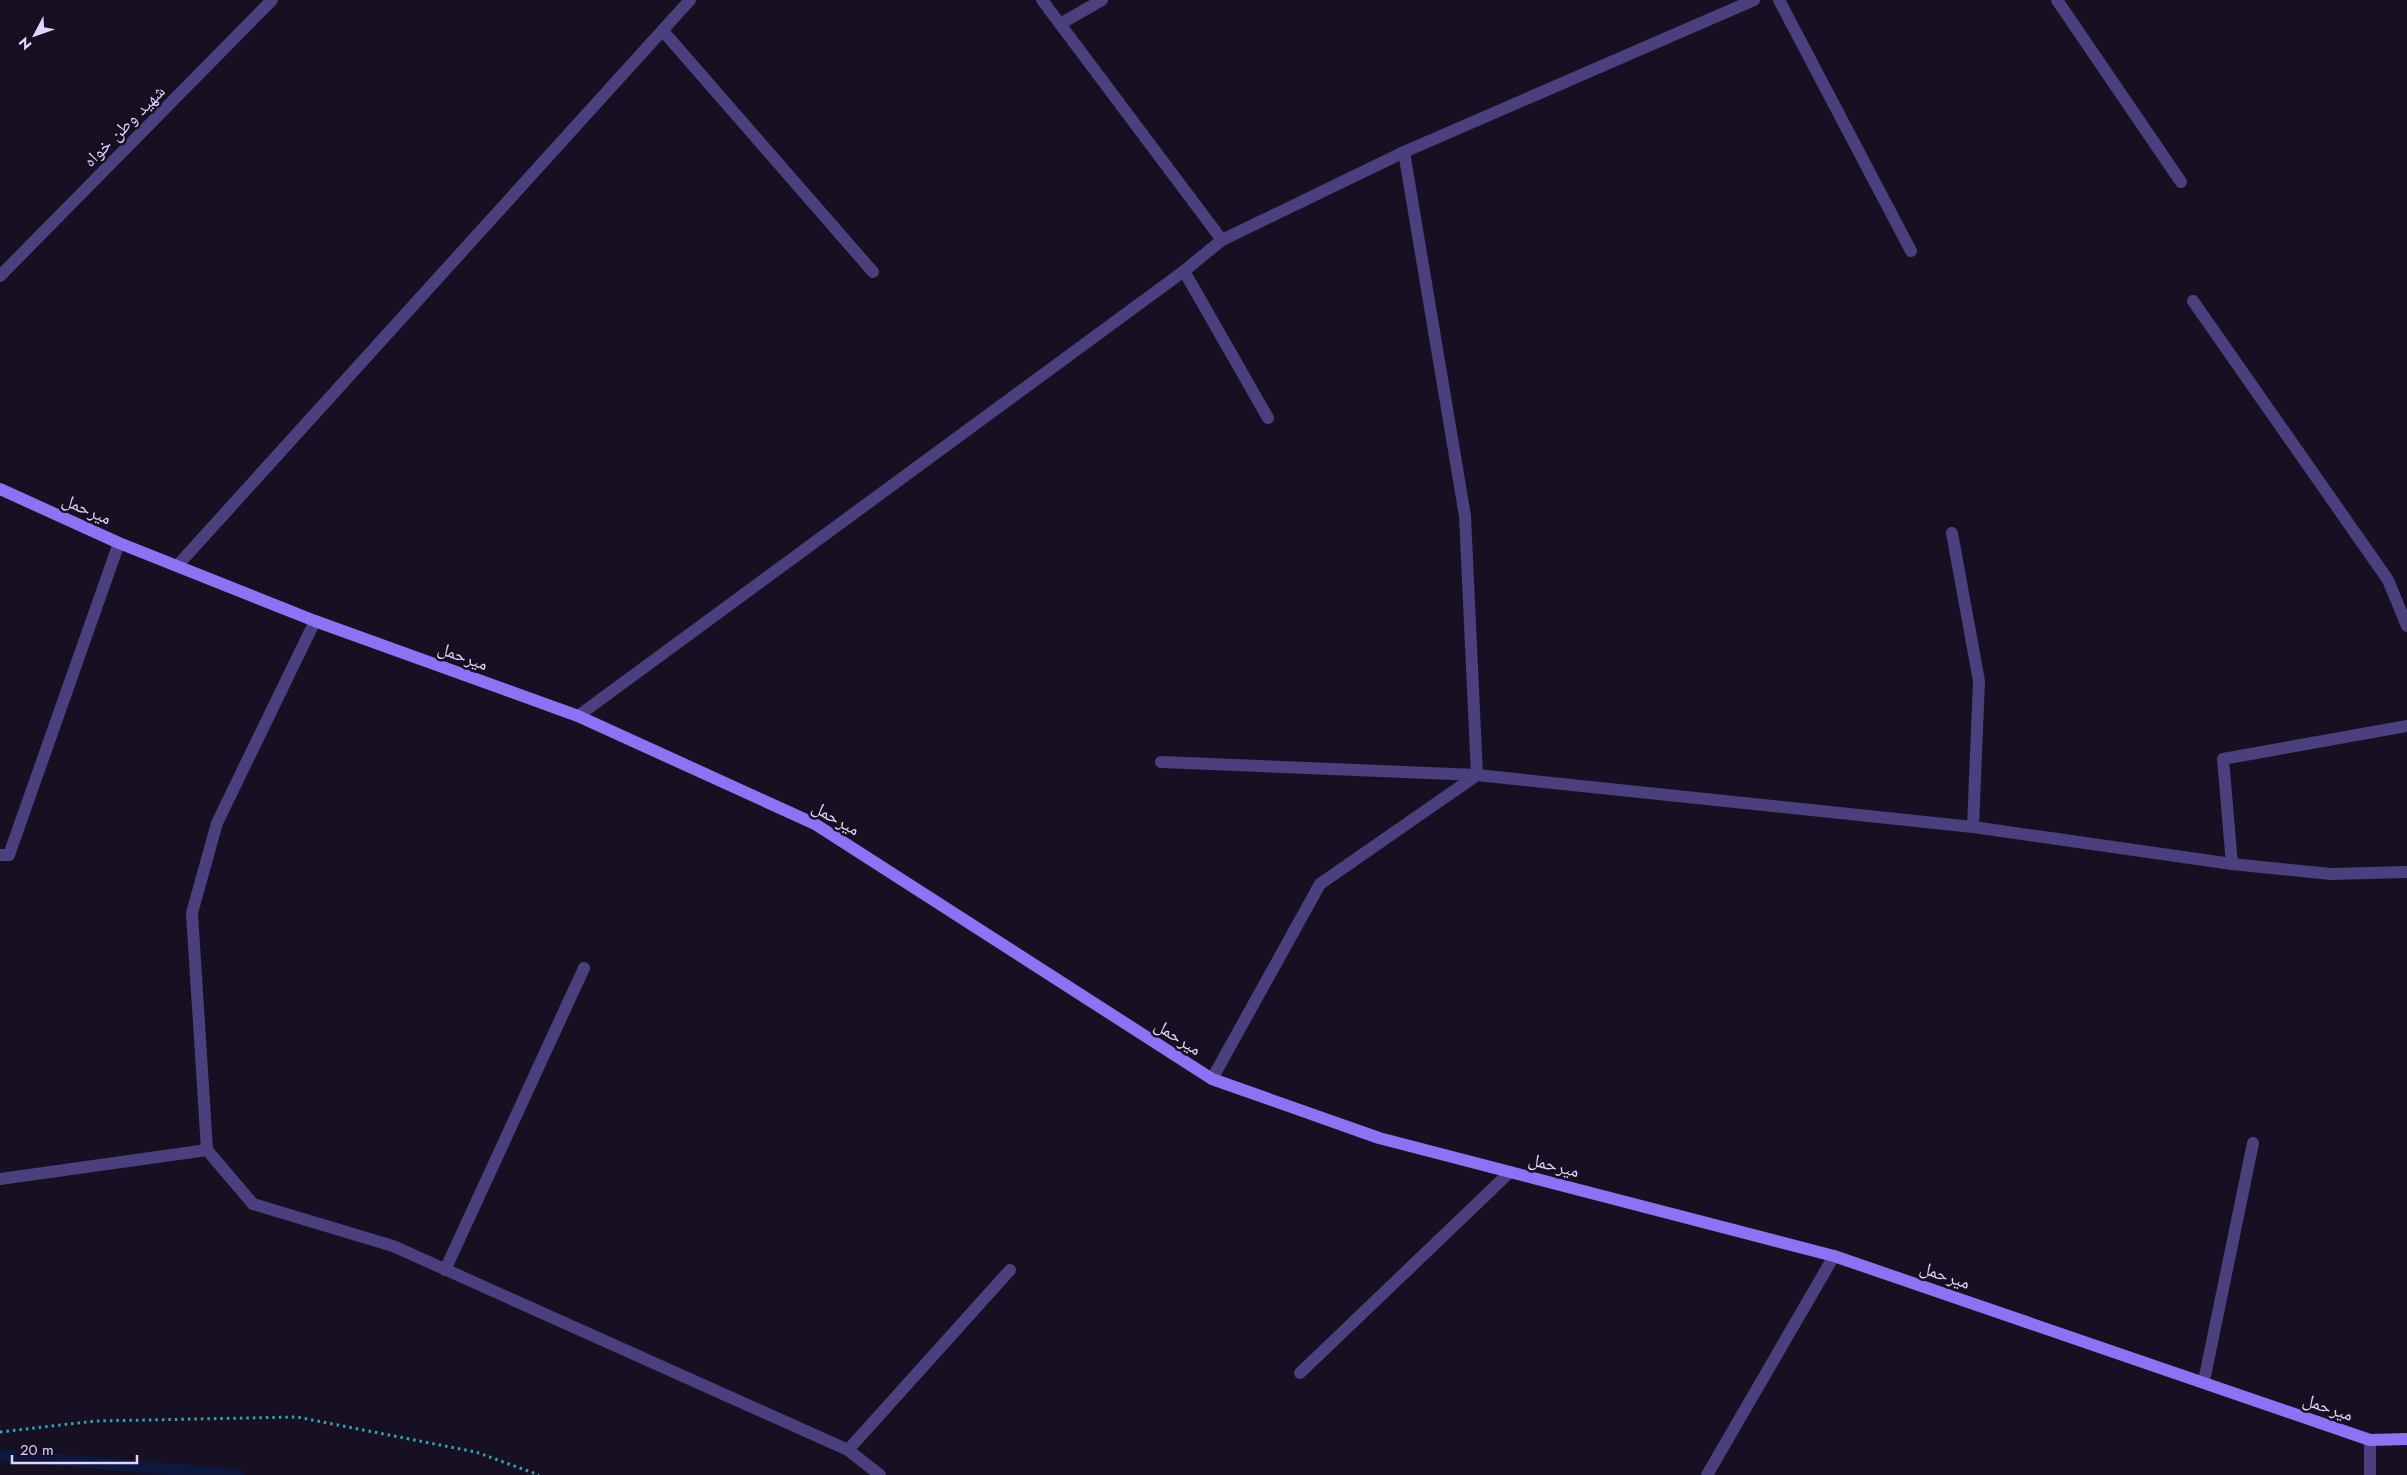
<svg xmlns="http://www.w3.org/2000/svg" width="2407" height="1475" font-family="Jost,'Noto Naskh Arabic',sans-serif">
	<style>
		.lines { fill: none; stroke-linecap: round; stroke-linejoin: round }
		.stream { stroke: #0e173d; stroke-width: 12 }
		.path { stroke: #38a0ac; stroke-width: 3; stroke-dasharray: 2.5 4; stroke-linecap: butt }
		.street { stroke: #4b3f7d; stroke-width: 12 }
		.secondary { stroke: #8c73f4; stroke-width: 12 }
		.labels { text-anchor: middle; stroke-width: 5; stroke-linejoin: round; paint-order: stroke }
		.street-label { font-size: 18px; fill: #dfd4fc; stroke: #161022 }
	</style>
	<rect width="100%" height="100%" fill="#161022"/>
	<g class="lines">
		<path class="stream" d="M 0,1455 L 238,1475"/>
		<path class="path" d="M 0,1432 L 96,1421 L 297,1417 L 476,1452 L 539,1475"/>
		<g class="street">
			<path d="M 1042,0 L 1222,240"/>
			<path d="M 1779,0 L 1911,251"/>
			<path d="M 2057,0 L 2181,182"/>
			<path d="M 1060,24 L 1102,0"/>
			<path d="M 663,31 L 873,272"/>
			<path d="M 1184,271 L 1268,418"/>
			<path d="M 0,276 L 272,0"/>
			<path d="M 2193,301 L 2388,580 L 2407,626"/>
			<path d="M 1952,533 L 1979,681 L 1973,827"/>
			<path d="M 177,566 L 690,0"/>
			<path d="M 578,716 L 1184,271 L 1222,240 L 1404,152 L 1754,0"/>
			<path d="M 1161,762 L 1477,775 L 1465,516 L 1404,152"/>
			<path d="M 0,855 L 9,855 L 119,543"/>
			<path d="M 2232,864 L 2223,759 L 2407,726"/>
			<path d="M 1212,1079 L 1320,884 L 1477,775 L 1973,827 L 2232,864 L 2331,874 L 2407,872"/>
			<path d="M 207,1150 L 253,1204 L 393,1246 L 848,1450 L 880,1475"/>
			<path d="M 0,1179 L 207,1150 L 192,913 L 217,823 L 315,621"/>
			<path d="M 445,1270 L 584,968"/>
			<path d="M 1300,1373 L 1510,1172"/>
			<path d="M 2204,1381 L 2253,1143"/>
			<path d="M 848,1450 L 1010,1270"/>
			<path d="M 1707,1475 L 1834,1256"/>
			<path d="M 2370,1475 L 2370,1440"/>
		</g>
		<path class="secondary" d="M 0,489 L 119,543 L 315,621 L 578,716 L 815,824 L 1212,1079 L 1379,1138 L 1834,1256 L 2370,1440 L 2407,1439"/>
	</g>
	<g class="labels">
		<g class="street-label">
			<text transform="translate(124 126) rotate(-45)" y="6">شهید وطن خواه</text>
			<text transform="translate(87 509) rotate(24)" y="6">میرحمل</text>
			<text transform="translate(463 656) rotate(20)" y="6">میرحمل</text>
			<text transform="translate(836 818) rotate(30)" y="6">میرحمل</text>
			<text transform="translate(1178 1037) rotate(33)" y="6">میرحمل</text>
			<text transform="translate(1554 1165) rotate(15)" y="6">میرحمل</text>
			<text transform="translate(1945 1275) rotate(19)" y="6">میرحمل</text>
			<text transform="translate(2328 1407) rotate(19)" y="6">میرحمل</text>
		</g>
	</g>
	<g transform="translate(35 35) rotate(229)" stroke="#161022" stroke-width="4" paint-order="stroke">
	<path d="M0-4L9 19L0 12L-9 19Z" fill="#dfd4fc"/>
	<text y="-8" font-size="14" font-weight="bold" text-anchor="middle" fill="#dfd4fc">N</text>
	</g>
	<path d="M12 1455v8h125v-8" fill="none" stroke="#dfd4fc" stroke-width="2.5"/>
	<text x="20" y="1455" font-size="15" fill="#dfd4fc" stroke="#161022" stroke-width="4" paint-order="stroke">20 m</text>
</svg>
